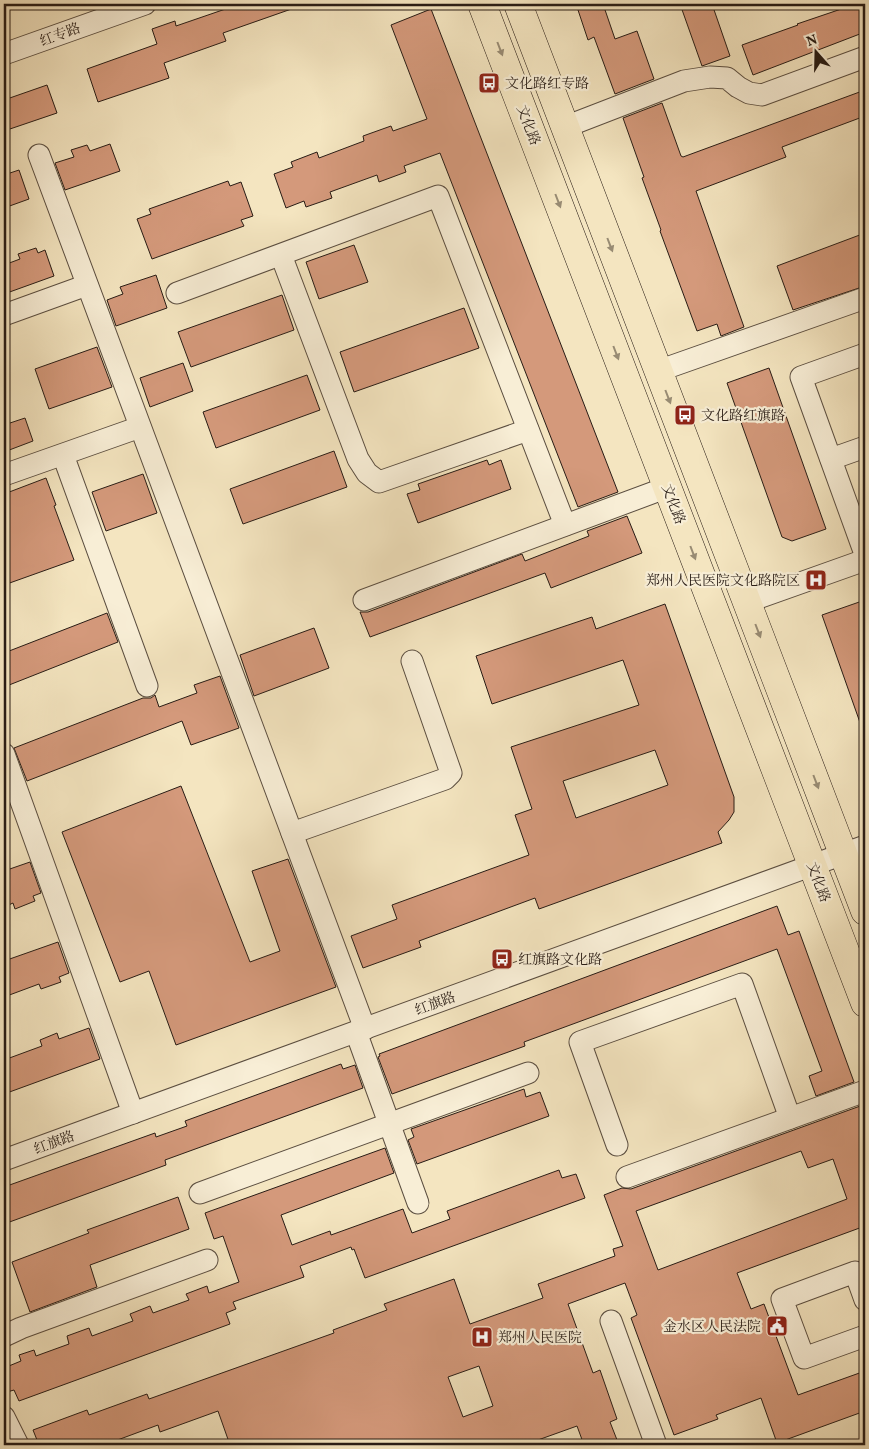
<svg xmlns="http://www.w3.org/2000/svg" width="869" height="1449" font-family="Vollkorn,'Noto Serif SC',serif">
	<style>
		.building { fill: #d4997b; stroke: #281c15; fill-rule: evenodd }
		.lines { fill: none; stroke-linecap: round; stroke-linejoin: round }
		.minor-casing { stroke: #5b4e40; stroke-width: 23 }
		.major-casing { stroke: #281c15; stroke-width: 29 }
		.minor { stroke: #f8eed6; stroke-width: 21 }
		.major { stroke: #f4e5c0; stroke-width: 28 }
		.oneway { fill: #988b73 }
		.labels { text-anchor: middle; stroke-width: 4.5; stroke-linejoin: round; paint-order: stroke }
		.street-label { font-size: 14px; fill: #281c15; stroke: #f8eed6 }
		.poi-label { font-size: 14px; fill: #281c15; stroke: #f8eed6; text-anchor: start }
	</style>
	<rect width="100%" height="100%" fill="#f4e5c0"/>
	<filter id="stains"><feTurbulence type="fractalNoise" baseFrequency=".004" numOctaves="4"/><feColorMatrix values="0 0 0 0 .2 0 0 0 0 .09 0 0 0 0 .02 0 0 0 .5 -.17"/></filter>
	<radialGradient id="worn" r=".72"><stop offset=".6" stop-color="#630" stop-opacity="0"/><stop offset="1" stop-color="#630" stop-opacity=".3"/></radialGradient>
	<g class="building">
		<path d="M 240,4 L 300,4 L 300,6 L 223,33 L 226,41 L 164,63 L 169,78 L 98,102 L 87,69 L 157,44 L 152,29 L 175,21 L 176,26 Z"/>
		<path d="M 576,4 L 603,4 L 615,39 L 637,31 L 654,79 L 615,94 L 594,37 L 588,40 Z"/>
		<path d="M 680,4 L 712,4 L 730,56 L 702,66 Z"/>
		<path d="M 856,4 L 865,4 L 865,32 L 753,75 L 742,45 L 798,25 L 797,24 Z"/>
		<path d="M 431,9 L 618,492 L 578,507 L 440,153 L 404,166 L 406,172 L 379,182 L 377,175 L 330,192 L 332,198 L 306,207 L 304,201 L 286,208 L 274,174 L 293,167 L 291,162 L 317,152 L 319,158 L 364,141 L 363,136 L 391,126 L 393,131 L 427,119 L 391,25 Z"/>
		<path d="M 47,85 L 57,113 L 4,131 L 4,100 Z"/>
		<path d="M 865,90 L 865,116 L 782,147 L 786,157 L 696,191 L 744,327 L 721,336 L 717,324 L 697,331 L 660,231 L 661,230 L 642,178 L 644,177 L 623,118 L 662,103 L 681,156 L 683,157 Z"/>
		<path d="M 110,144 L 120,171 L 65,190 L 55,163 L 74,157 L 71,150 L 87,145 L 90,151 Z"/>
		<path d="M 19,170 L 29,199 L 4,208 L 4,175 Z"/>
		<path d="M 228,181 L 230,186 L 241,182 L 253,216 L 241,220 L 244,226 L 152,259 L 137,219 L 151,214 L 149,209 Z"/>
		<path d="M 865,233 L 865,286 L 793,310 L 777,266 Z"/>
		<path d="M 354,245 L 368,282 L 319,299 L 306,262 Z"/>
		<path d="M 36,248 L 38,253 L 45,250 L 54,276 L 4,294 L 4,265 L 20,259 L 18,254 Z"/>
		<path d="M 156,275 L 167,308 L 116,326 L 107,300 L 123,294 L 120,287 Z"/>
		<path d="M 282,295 L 294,330 L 191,367 L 178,332 Z"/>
		<path d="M 464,308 L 479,348 L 354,392 L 340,352 Z"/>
		<path d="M 97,347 L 112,387 L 49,409 L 35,369 Z"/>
		<path d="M 183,363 L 193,391 L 150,407 L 140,378 Z"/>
		<path d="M 769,368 L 826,529 L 792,541 L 782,537 L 727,383 Z"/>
		<path d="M 307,375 L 320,410 L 216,448 L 203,412 Z"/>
		<path d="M 25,418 L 33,441 L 4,452 L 4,425 Z"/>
		<path d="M 334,451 L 347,487 L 243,524 L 230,489 Z"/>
		<path d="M 487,460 L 489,465 L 501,460 L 511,489 L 418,523 L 407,494 L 420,490 L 418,484 Z"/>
		<path d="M 143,474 L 157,513 L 106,531 L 92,492 Z"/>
		<path d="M 46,478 L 56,505 L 54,506 L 74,560 L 4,585 L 4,494 Z"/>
		<path d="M 627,516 L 642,553 L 551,588 L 545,573 L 370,637 L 360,612 L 368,612 L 522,554 L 525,561 L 589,536 L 587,531 Z"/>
		<path d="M 865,600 L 865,731 L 863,731 L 822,615 Z"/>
		<path d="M 665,604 L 734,797 L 734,812 L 729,820 L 718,832 L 722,843 L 539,909 L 535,898 L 419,941 L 421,947 L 363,968 L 351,936 L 397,919 L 392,905 L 529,855 L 515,815 L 532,809 L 511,747 L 639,705 L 623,660 L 492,704 L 476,656 L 592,617 L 596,629 ZM 655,750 L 668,785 L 576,818 L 563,781 Z"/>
		<path d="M 107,613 L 118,642 L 4,687 L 4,653 Z"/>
		<path d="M 314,628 L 329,668 L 254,696 L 240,655 Z"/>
		<path d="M 220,676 L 239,728 L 191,745 L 182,721 L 27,781 L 14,748 L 143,698 L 151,698 L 155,695 L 159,707 L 197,693 L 194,685 Z"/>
		<path d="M 181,786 L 250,962 L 280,951 L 252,871 L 288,859 L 336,987 L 176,1045 L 149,971 L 120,982 L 62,832 Z"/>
		<path d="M 30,862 L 41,893 L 33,896 L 35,901 L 15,909 L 13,903 L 4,907 L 4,871 Z"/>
		<path d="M 777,906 L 788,935 L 799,931 L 854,1082 L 816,1096 L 809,1076 L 822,1071 L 777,949 L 524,1042 L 525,1046 L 392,1094 L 378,1057 L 380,1056 L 379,1054 Z"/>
		<path d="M 58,942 L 69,973 L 59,977 L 61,982 L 41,989 L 39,984 L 4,997 L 4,961 Z"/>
		<path d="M 89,1028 L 100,1059 L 4,1094 L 4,1060 L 42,1046 L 40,1040 L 57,1033 L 59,1039 Z"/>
		<path d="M 341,1064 L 343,1069 L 355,1065 L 363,1088 L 165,1160 L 166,1165 L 4,1224 L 4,1187 L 155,1133 L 156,1137 L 187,1126 L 185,1121 Z"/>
		<path d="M 524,1089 L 526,1097 L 540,1092 L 549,1116 L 417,1164 L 408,1140 L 414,1137 L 411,1129 Z"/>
		<path d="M 863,1105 L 865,1111 L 865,1226 L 737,1273 L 751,1309 L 764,1304 L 798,1395 L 865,1371 L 865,1411 L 777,1443 L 761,1398 L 716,1415 L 718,1419 L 674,1435 L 631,1318 L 637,1315 L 625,1283 L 568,1304 L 593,1373 L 600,1370 L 617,1419 L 610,1422 L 619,1445 L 584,1445 L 577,1426 L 524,1445 L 230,1445 L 218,1411 L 160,1432 L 158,1425 L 104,1445 L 39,1445 L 33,1430 L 87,1410 L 89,1415 L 147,1394 L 149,1399 L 334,1333 L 333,1330 L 387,1310 L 384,1304 L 454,1279 L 470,1324 L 543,1298 L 538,1284 L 615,1256 L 613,1249 L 623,1246 L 604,1195 L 622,1188 L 631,1189 ZM 801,1151 L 808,1168 L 833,1159 L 847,1199 L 658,1270 L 636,1211 ZM 479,1366 L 493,1406 L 463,1417 L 448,1377 Z"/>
		<path d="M 385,1148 L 394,1173 L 281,1215 L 292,1245 L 330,1231 L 331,1235 L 403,1209 L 412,1233 L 450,1219 L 447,1211 L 559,1170 L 562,1178 L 576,1174 L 585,1198 L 365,1278 L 354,1249 L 352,1250 L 351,1247 L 300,1266 L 304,1277 L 233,1302 L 236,1309 L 226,1313 L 230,1324 L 19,1401 L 14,1390 L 7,1392 L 4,1383 L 4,1368 L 21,1361 L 19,1355 L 34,1350 L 36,1356 L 69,1344 L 67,1336 L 89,1328 L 92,1336 L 133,1321 L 130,1314 L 150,1306 L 153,1313 L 189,1300 L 186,1294 L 207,1286 L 209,1293 L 239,1282 L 223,1236 L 214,1239 L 205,1213 Z"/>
		<path d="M 178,1197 L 189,1229 L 90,1265 L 97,1287 L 30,1312 L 12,1262 L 89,1233 L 87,1230 Z"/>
	</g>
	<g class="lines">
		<g class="minor-casing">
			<g id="minor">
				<path d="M 4,54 L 145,4"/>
				<path d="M 565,127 L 684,81 L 710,77 L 727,78 L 738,87 L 749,93 L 762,95 L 865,57"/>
				<path d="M 39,155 L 365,1029"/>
				<path d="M 281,255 L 358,459 L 367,473 L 379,482 L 528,430"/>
				<path d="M 177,293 L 438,196 L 565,525"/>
				<path d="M 4,315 L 87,285"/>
				<path d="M 865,354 L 801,377 L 865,554"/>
				<path d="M 658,371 L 865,298"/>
				<path d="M 63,455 L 147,686"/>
				<path d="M 831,459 L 865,447"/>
				<path d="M 4,475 L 140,427"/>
				<path d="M 364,600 L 668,487"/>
				<path d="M 747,602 L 865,560"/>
				<path d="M 4,754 L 133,1113"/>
				<path d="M 292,833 L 445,779 L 451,773 L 412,661"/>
				<path d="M 356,1032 L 418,1203"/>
				<path d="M 617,1145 L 580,1042 L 742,984 L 790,1118"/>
				<path d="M 4,1160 L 865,846"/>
				<path d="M 627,1177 L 865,1091"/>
				<path d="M 200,1193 L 528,1073"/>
				<path d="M 865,1300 L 855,1272 L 782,1299 L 804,1358 L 865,1336"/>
				<path d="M 611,1321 L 656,1445"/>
				<path d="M 4,1336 L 21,1328 L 207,1260"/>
				<path d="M 4,1417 L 18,1445"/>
			</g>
		</g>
		<g class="major-casing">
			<g id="major">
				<path d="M 482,4 L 865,1003"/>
				<path d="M 518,4 L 865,911"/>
			</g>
		</g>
		<use href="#minor" class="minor"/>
		<use href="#major" class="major"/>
	</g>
	<defs><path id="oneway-solid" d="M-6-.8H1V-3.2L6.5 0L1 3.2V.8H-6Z" transform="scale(1.25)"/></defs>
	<g class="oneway">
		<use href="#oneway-solid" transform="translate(500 49) rotate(69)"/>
		<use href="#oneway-solid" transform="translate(558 201) rotate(69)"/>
		<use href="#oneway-solid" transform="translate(610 245) rotate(69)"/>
		<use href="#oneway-solid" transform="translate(616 353) rotate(69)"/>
		<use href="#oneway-solid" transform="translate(668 397) rotate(69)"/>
		<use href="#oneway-solid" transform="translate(693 553) rotate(69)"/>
		<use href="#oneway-solid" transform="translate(758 631) rotate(69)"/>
		<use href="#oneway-solid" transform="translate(816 782) rotate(69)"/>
	</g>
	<defs>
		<g id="bus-square" transform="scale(1.125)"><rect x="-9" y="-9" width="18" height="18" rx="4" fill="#8f2418" stroke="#f8eed6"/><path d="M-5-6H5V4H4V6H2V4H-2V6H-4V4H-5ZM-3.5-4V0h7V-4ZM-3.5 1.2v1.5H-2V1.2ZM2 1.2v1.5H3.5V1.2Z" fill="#fff"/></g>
		<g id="hospital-square" transform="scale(1.125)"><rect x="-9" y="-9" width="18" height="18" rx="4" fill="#8f2418" stroke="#f8eed6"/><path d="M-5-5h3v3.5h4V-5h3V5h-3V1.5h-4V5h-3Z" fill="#fff"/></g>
		<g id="civic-square" transform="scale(1.125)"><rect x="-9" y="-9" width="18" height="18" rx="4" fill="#8f2418" stroke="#f8eed6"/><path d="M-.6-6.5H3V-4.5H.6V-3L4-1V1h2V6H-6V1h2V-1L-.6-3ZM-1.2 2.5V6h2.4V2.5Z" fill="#fff"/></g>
	</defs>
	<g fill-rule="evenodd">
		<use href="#bus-square" x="489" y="83"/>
		<use href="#bus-square" x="685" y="415"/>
		<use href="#hospital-square" x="816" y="580"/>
		<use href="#bus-square" x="502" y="959"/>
		<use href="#civic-square" x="777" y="1326"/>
		<use href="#hospital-square" x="482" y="1337"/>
	</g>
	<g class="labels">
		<g class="street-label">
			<text transform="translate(60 34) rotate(-20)" y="5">红专路</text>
			<text transform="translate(529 125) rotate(69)" y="5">文化路</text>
			<text transform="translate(674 504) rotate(69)" y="5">文化路</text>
			<text transform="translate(819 882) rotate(69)" y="5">文化路</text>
			<text transform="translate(435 1003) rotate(-20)" y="5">红旗路</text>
			<text transform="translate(54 1142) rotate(-20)" y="5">红旗路</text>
		</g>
		<g class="poi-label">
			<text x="505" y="88">文化路红专路</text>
			<text x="701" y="420">文化路红旗路</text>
			<text x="800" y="585" text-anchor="end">郑州人民医院文化路院区</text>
			<text x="518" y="964">红旗路文化路</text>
			<text x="761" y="1331" text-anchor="end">金水区人民法院</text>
			<text x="498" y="1342">郑州人民医院</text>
		</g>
	</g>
	<rect width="869" height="1449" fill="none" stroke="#f4e5c0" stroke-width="20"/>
	<rect x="5" y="5" width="859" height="1439" fill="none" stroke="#281c15" stroke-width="2.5"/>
	<rect x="10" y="10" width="849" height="1429" fill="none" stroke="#281c15"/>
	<g transform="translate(816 52) rotate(340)" stroke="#f8eed6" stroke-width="4" paint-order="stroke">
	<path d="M0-4L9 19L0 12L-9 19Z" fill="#281c15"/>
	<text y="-8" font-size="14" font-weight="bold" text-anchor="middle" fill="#281c15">N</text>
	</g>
	<rect width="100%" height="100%" filter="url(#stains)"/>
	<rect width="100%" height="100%" fill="url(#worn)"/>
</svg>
